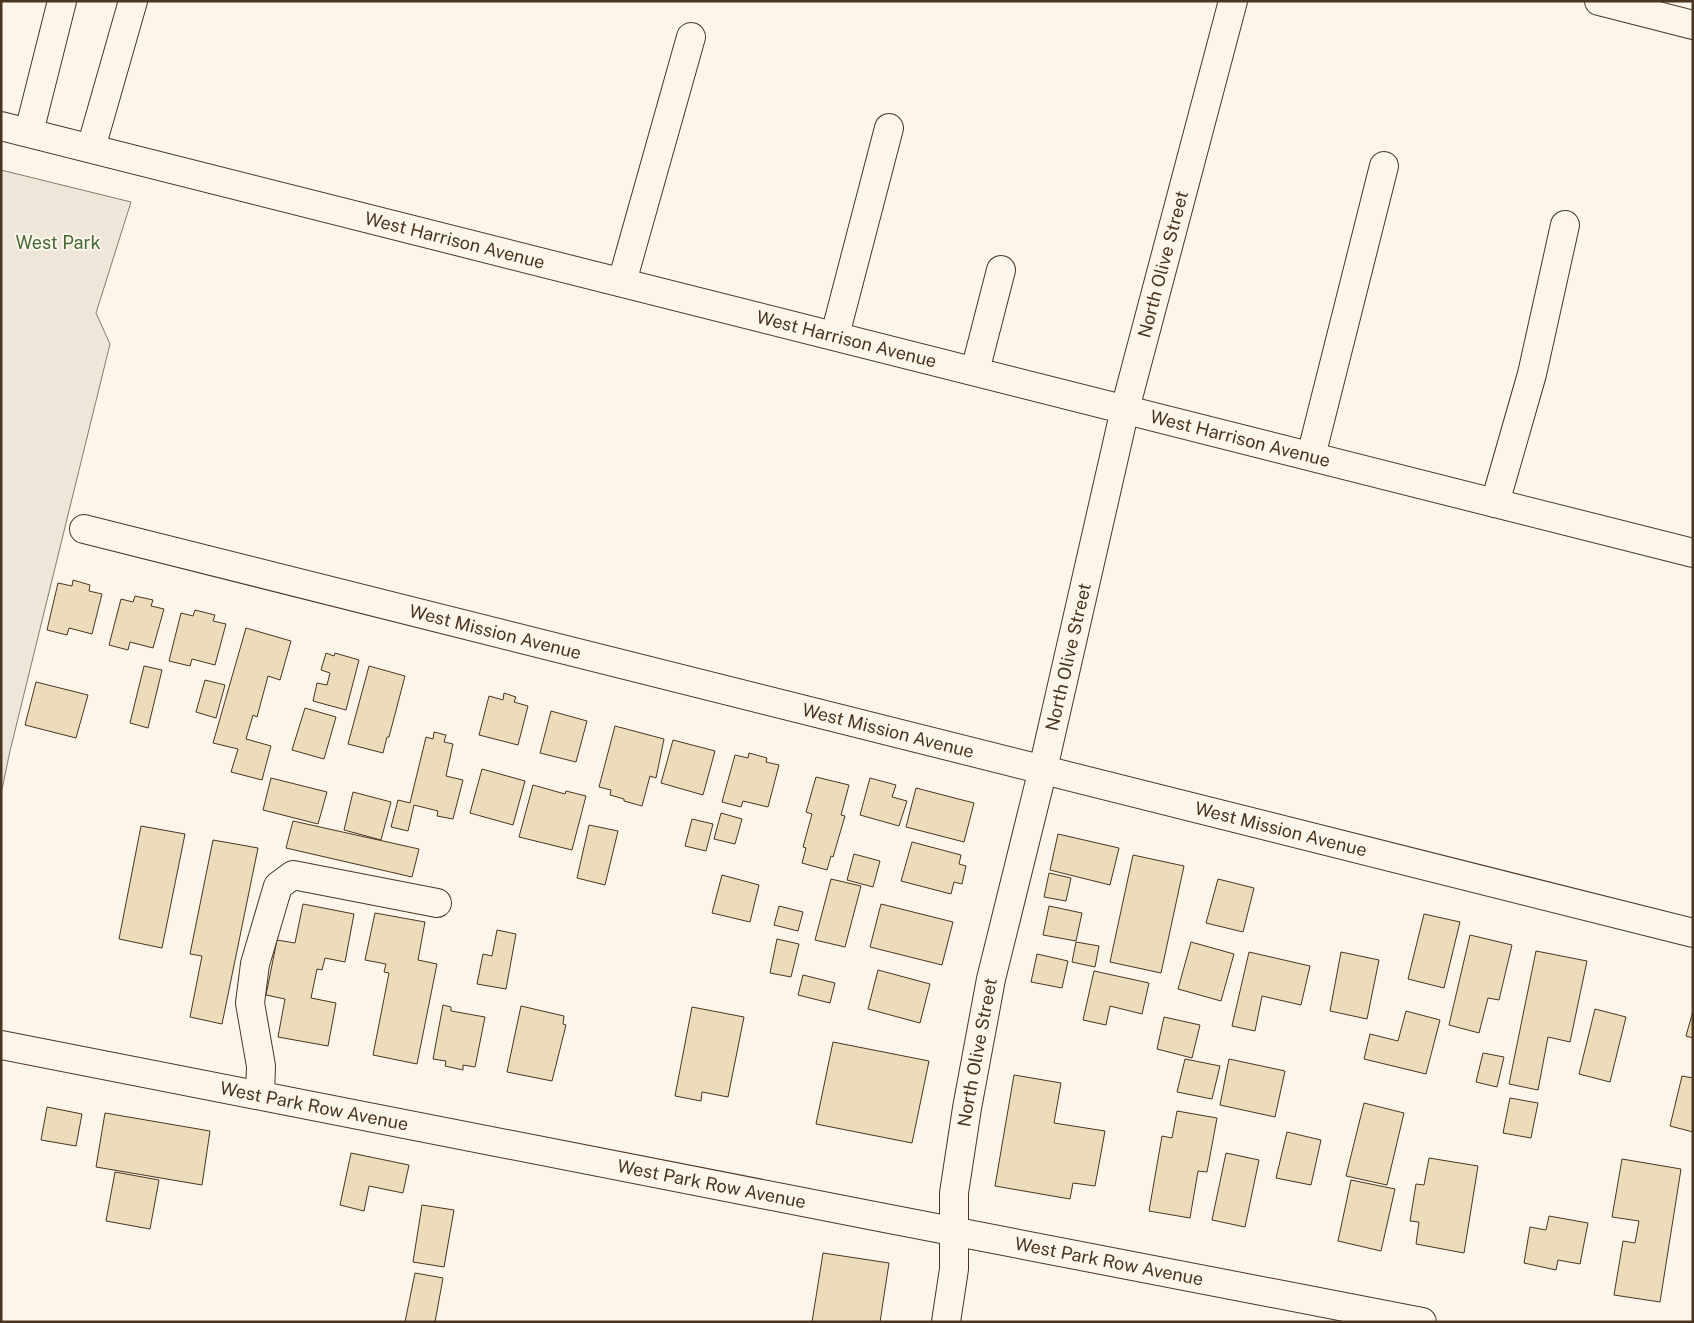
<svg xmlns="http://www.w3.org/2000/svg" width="1694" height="1323" font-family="'Public Sans',sans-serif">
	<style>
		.green { fill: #ede6d9; stroke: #887966 }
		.building { fill: #ecdcbc; stroke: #4a3520 }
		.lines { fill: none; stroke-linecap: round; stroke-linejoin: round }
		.minor-casing { stroke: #4a3520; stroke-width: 30 }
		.minor { stroke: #fbf6e9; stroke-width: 28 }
		.labels { text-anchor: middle; stroke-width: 4; stroke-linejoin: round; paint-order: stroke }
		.street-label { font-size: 18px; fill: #4a3520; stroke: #fbf6e9 }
		.park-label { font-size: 18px; fill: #436837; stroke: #fbf6e9 }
	</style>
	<rect width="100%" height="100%" fill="#fbf6e9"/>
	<path class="green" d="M 1,170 L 131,202 L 96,313 L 110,344 L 10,751 L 1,794 Z"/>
	<g class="building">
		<path d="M 73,580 L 90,585 L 89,591 L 102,594 L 92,634 L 69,628 L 67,635 L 47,630 L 58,583 L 72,586 Z"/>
		<path d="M 135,596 L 153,600 L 151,606 L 164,609 L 153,648 L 130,642 L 128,650 L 109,645 L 121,599 L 133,602 Z"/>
		<path d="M 195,610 L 215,615 L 213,621 L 226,624 L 215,665 L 192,659 L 190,666 L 169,661 L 181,613 L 193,616 Z"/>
		<path d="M 246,628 L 291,641 L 280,680 L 268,676 L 257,717 L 253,715 L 246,739 L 271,746 L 262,780 L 231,772 L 238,749 L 213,743 Z"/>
		<path d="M 326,653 L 334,656 L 335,653 L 359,660 L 346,710 L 313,701 L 317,683 L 327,685 L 330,673 L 321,670 Z"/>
		<path d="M 144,666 L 162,670 L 148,728 L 130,723 Z"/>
		<path d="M 369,666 L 405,676 L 389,737 L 387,737 L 383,753 L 348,744 Z"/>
		<path d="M 205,680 L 225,685 L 216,718 L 196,712 Z"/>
		<path d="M 36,682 L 88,695 L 76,738 L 25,725 Z"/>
		<path d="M 504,693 L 516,697 L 514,702 L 528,706 L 518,745 L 479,735 L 489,696 L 503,700 Z"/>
		<path d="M 305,708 L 336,717 L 324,759 L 292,750 Z"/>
		<path d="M 551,711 L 587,721 L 576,762 L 540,753 Z"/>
		<path d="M 615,726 L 664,739 L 656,778 L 650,776 L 642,806 L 624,801 L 624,799 L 610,795 L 611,790 L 599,787 Z"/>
		<path d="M 434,732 L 446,735 L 444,742 L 453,744 L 446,776 L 463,780 L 453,819 L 437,816 L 438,811 L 414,805 L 408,831 L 391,827 L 398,800 L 410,803 L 426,737 L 433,739 Z"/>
		<path d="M 673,740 L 715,751 L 703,795 L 661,783 Z"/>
		<path d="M 749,753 L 767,758 L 766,762 L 779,765 L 768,807 L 743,801 L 741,807 L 722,802 L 735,755 L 748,758 Z"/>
		<path d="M 482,769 L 525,781 L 513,825 L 470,813 Z"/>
		<path d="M 816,777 L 849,785 L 841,815 L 845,816 L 833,857 L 831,856 L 827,870 L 802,863 L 806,848 L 803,847 L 812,814 L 806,812 Z"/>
		<path d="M 271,778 L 327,792 L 318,824 L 263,810 Z"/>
		<path d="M 870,778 L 896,785 L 892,797 L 907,801 L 899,826 L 860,815 Z"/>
		<path d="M 533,785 L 565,794 L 566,791 L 586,796 L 572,850 L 519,837 Z"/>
		<path d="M 916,788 L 974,803 L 964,842 L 906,827 Z"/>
		<path d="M 353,792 L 391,802 L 381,840 L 344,830 Z"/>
		<path d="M 721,813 L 742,819 L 735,844 L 714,839 Z"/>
		<path d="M 692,819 L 713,824 L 706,851 L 685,846 Z"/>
		<path d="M 293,821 L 419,849 L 412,877 L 286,848 Z"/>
		<path d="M 589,825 L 618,831 L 605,885 L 577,878 Z"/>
		<path d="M 141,826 L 185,834 L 162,948 L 119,939 Z"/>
		<path d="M 1058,834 L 1119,848 L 1110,885 L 1050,870 Z"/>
		<path d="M 213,840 L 258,848 L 222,1024 L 190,1017 L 202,956 L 190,954 Z"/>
		<path d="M 912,842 L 961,855 L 959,864 L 966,866 L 962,884 L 954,882 L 951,894 L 901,881 Z"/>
		<path d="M 854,854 L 880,861 L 873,887 L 847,880 Z"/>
		<path d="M 1133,855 L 1184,866 L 1161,973 L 1110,962 Z"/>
		<path d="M 1049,873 L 1071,878 L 1066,901 L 1044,897 Z"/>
		<path d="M 722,875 L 759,885 L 750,922 L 712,913 Z"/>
		<path d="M 831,879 L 861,886 L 845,947 L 815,940 Z"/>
		<path d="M 1218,879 L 1254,888 L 1243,932 L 1206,923 Z"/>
		<path d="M 303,904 L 354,914 L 345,962 L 325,958 L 322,970 L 317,969 L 311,998 L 336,1003 L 328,1046 L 278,1037 L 285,999 L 266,995 L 277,940 L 295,943 Z"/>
		<path d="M 881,904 L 953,922 L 942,965 L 870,947 Z"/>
		<path d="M 779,906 L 803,912 L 798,931 L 774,925 Z"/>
		<path d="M 1049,906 L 1082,913 L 1076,941 L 1043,935 Z"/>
		<path d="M 375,913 L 425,922 L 418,960 L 437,964 L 417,1064 L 373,1055 L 389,973 L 384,972 L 386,964 L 365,960 Z"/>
		<path d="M 1424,914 L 1460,922 L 1444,988 L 1408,979 Z"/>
		<path d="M 497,930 L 516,934 L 506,989 L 477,984 L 483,954 L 492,956 Z"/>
		<path d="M 1470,935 L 1512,945 L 1499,1000 L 1488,998 L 1479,1033 L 1449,1025 Z"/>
		<path d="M 777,939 L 799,944 L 791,977 L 770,973 Z"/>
		<path d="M 1076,942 L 1099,946 L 1095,967 L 1072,962 Z"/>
		<path d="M 1191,942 L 1234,954 L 1221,1001 L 1178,989 Z"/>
		<path d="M 1536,951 L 1587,961 L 1570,1042 L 1548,1037 L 1538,1090 L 1509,1084 Z"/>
		<path d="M 1249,952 L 1310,966 L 1301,1005 L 1262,996 L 1255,1031 L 1232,1026 Z"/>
		<path d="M 1341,952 L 1379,960 L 1367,1019 L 1330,1011 Z"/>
		<path d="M 1037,954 L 1068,961 L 1062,988 L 1031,982 Z"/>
		<path d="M 878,970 L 930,984 L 920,1023 L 868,1009 Z"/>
		<path d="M 1094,971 L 1149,983 L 1142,1014 L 1110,1006 L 1106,1025 L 1083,1020 Z"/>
		<path d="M 803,975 L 835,983 L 830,1003 L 798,995 Z"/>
		<path d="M 443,1005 L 451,1007 L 451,1011 L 485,1017 L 475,1067 L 463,1065 L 463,1070 L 445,1066 L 446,1061 L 433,1059 Z"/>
		<path d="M 521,1006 L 564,1016 L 563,1024 L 566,1025 L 552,1081 L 507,1072 Z"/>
		<path d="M 692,1007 L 744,1017 L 728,1097 L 702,1092 L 701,1101 L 675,1096 Z"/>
		<path d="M 1595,1009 L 1626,1017 L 1610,1082 L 1579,1074 Z"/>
		<path d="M 1406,1011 L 1440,1020 L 1426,1074 L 1364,1059 L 1370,1034 L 1398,1041 Z"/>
		<path d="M 1693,1011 L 1693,1038 L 1686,1036 Z"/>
		<path d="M 1164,1017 L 1200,1025 L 1192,1058 L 1157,1049 Z"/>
		<path d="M 833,1042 L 929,1061 L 912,1143 L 816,1124 Z"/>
		<path d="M 1483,1053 L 1504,1057 L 1497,1087 L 1476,1082 Z"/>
		<path d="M 1185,1059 L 1220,1066 L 1212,1099 L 1177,1092 Z"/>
		<path d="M 1229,1059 L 1285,1071 L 1275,1117 L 1220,1105 Z"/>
		<path d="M 1014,1075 L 1061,1083 L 1054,1123 L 1105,1131 L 1095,1186 L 1073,1183 L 1070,1199 L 995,1186 Z"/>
		<path d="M 1682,1076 L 1693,1078 L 1693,1132 L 1670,1126 Z"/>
		<path d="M 1510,1098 L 1538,1103 L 1531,1138 L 1503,1133 Z"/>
		<path d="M 1364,1103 L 1404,1113 L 1387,1185 L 1346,1176 Z"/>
		<path d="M 47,1107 L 82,1114 L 76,1146 L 41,1140 Z"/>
		<path d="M 1177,1111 L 1217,1118 L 1207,1172 L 1198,1171 L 1190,1218 L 1149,1211 L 1162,1136 L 1172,1138 Z"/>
		<path d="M 105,1113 L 210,1131 L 202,1185 L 96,1167 Z"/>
		<path d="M 1287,1132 L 1321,1140 L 1311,1185 L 1276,1178 Z"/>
		<path d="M 351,1153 L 409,1165 L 403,1193 L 369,1186 L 364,1211 L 340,1205 Z"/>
		<path d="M 1226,1153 L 1259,1160 L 1245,1227 L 1212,1220 Z"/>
		<path d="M 1429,1158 L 1478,1166 L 1464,1253 L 1416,1244 L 1419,1222 L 1410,1221 L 1416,1184 L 1424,1185 Z"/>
		<path d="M 1622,1159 L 1681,1169 L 1660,1302 L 1614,1295 L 1623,1241 L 1635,1243 L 1639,1221 L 1612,1217 Z"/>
		<path d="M 115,1172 L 159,1180 L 150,1229 L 106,1221 Z"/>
		<path d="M 1351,1180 L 1395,1189 L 1381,1251 L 1338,1241 Z"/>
		<path d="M 422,1205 L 454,1210 L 444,1267 L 413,1262 Z"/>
		<path d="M 1549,1216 L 1588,1223 L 1580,1264 L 1558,1260 L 1556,1270 L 1524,1263 L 1530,1227 L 1546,1230 Z"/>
		<path d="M 823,1253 L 889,1263 L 880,1322 L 812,1322 Z"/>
		<path d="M 415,1273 L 443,1278 L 435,1322 L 405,1322 Z"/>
	</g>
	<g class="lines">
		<g class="minor-casing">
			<g id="minor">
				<path d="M 1599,1 L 1693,25"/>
				<path id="s1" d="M 1,126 L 1693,553"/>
				<path d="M 29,132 L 62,1"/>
				<path d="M 91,148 L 133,1"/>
				<path d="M 622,282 L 691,37"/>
				<path d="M 835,335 L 889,128"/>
				<path d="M 975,371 L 1001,270"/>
				<path d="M 1311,456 L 1384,166"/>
				<path d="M 1495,503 L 1532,374 L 1565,225"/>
				<path id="s2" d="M 84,529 L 1693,933"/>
				<path id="s3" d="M 1,1045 C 475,1138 948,1231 1422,1322"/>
				<path d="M 260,1095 L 261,1066 L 250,1003 L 255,964 L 278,886 L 293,875 L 437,903"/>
				<path id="s4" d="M 946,1322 L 954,1269 L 954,1193 L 967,1108 L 991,979 L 1043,769 L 1125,409 L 1233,1"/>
			</g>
		</g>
		<use href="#minor" class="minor"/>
	</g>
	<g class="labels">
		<g class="street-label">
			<text dy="6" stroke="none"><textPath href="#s1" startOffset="468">West Harrison Avenue</textPath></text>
			<text dy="6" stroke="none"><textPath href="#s4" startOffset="1082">North Olive Street</textPath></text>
			<text dy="6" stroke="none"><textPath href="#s1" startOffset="872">West Harrison Avenue</textPath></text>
			<text dy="6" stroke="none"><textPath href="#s1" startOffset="1278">West Harrison Avenue</textPath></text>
			<text dy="6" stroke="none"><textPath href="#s2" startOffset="424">West Mission Avenue</textPath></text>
			<text dy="6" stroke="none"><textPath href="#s4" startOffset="678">North Olive Street</textPath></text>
			<text dy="6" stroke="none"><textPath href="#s2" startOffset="829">West Mission Avenue</textPath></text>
			<text dy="6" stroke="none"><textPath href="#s2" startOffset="1234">West Mission Avenue</textPath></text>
			<text dy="6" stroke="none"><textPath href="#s4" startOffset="272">North Olive Street</textPath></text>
			<text dy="6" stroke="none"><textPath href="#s3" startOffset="319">West Park Row Avenue</textPath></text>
			<text dy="6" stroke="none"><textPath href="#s3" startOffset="724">West Park Row Avenue</textPath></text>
			<text dy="6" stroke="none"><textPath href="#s3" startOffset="1129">West Park Row Avenue</textPath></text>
		</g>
		<g class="park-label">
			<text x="58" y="249">West Park</text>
		</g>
	</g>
	<rect width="1694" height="1323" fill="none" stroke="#4a3520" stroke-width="5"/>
</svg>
